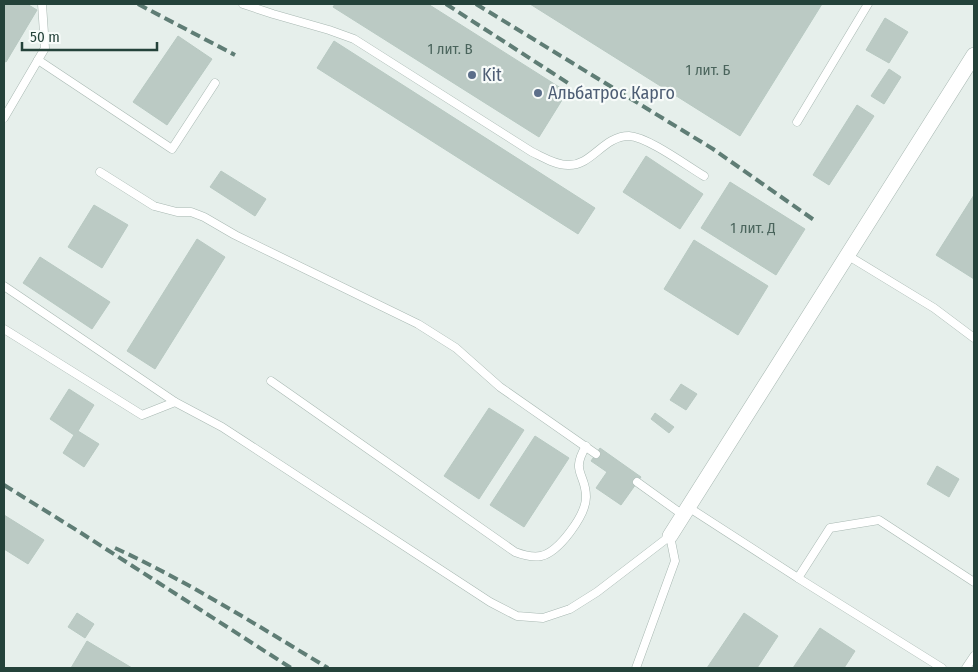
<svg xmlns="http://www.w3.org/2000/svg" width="978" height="672" font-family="'Fira Sans Condensed',sans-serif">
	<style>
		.building { fill: #bbcac4; stroke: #b8c9c2 }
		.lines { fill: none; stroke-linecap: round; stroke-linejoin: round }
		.lane-casing { stroke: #a8b8b2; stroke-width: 9 }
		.street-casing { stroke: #a8b8b2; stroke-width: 16 }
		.lane { stroke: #fff; stroke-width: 8 }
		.street { stroke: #fff; stroke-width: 15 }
		.rail { stroke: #5f7d75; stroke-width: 4; stroke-dasharray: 10 5; stroke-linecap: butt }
		.service-dot { fill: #5c6f8a; stroke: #f7fbf9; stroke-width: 2 }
		.labels { text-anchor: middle; stroke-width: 4.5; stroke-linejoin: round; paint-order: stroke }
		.number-label { font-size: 15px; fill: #4a645c }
		.service-label { font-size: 18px; fill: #4e5e75; stroke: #f7fbf9; text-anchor: start }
	</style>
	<rect width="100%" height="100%" fill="#e6efeb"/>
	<g class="building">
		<path d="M 4,4 L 27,4 L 37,10 L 6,62 L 4,61 Z"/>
		<path d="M 335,4 L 428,4 L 567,92 L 539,137 L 333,7 Z"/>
		<path d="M 530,4 L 822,4 L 740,136 Z"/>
		<path d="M 885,18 L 908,32 L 889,63 L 866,50 Z"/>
		<path d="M 178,36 L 212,59 L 167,125 L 133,102 Z"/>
		<path d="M 334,41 L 595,208 L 578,234 L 317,68 Z"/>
		<path d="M 889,69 L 901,77 L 884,104 L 871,96 Z"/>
		<path d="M 857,105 L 874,116 L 829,185 L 813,175 Z"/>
		<path d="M 646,156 L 703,194 L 680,229 L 623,192 Z"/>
		<path d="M 221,171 L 266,199 L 255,216 L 210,187 Z"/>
		<path d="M 730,182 L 805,229 L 776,275 L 701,228 Z"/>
		<path d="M 974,195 L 974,279 L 936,255 Z"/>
		<path d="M 94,205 L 128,225 L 102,268 L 68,247 Z"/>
		<path d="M 197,239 L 225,257 L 155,369 L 127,351 Z"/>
		<path d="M 694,240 L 768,286 L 738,335 L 664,289 Z"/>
		<path d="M 40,257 L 110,302 L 92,329 L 23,283 Z"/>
		<path d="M 681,384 L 697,394 L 686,410 L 670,400 Z"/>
		<path d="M 69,389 L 94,405 L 78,431 L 99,444 L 84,467 L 63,453 L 74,435 L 50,419 Z"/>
		<path d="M 489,408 L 524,430 L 479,499 L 444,476 Z"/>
		<path d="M 655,413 L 674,427 L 669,433 L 651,419 Z"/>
		<path d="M 535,436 L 569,458 L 524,527 L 490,505 Z"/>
		<path d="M 600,448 L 641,477 L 621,505 L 596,488 L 607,472 L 591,461 Z"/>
		<path d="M 937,466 L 959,479 L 949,497 L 927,484 Z"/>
		<path d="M 4,515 L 44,540 L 28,564 L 4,549 Z"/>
		<path d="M 77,613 L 94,624 L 85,638 L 68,627 Z"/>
		<path d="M 744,613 L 778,636 L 757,668 L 707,668 Z"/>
		<path d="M 820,628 L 855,651 L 844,668 L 793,668 Z"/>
		<path d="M 87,641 L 132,668 L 71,668 Z"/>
	</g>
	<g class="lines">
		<g class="lane-casing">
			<g id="lane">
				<path d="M 243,4 L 273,14 L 329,30 L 354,39 L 532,152 C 543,157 555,165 568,165 C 592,166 603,136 629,136 C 648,137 687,166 704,176"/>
				<path d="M 38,60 L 172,149 L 215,83"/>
				<path d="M 4,118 L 45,48 L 42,4"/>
				<path d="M 797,122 L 868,4"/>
				<path d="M 100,172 L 154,206 L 177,212 L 191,212 L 204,217 L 235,235 L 418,324 L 456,348 L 500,387 L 596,454"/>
				<path d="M 847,255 L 934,308 L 974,338"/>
				<path d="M 4,286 L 175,402"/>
				<path d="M 4,329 L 142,415 L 175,402 L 222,427 L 490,602 L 517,616 L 543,618 L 570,609 L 597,592 L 670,536 L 675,561 L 636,668"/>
				<path d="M 271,381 L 515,552 C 523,555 532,558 541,556 C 559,552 586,515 586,497 C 586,473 570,473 586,446"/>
				<path d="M 637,482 L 683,515"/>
				<path d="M 688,507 L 798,578 L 830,528 L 879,520 L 974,582"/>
				<path d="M 798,578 L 942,668"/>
				<path d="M 966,668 L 974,656"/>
			</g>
		</g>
		<g class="street-casing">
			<path id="street" d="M 670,536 L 974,55"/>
		</g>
		<use href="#lane" class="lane"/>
		<use href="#street" class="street"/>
		<g class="rail">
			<path d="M 138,4 L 235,55"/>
			<path d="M 446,4 L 568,83"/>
			<path d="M 476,4 L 713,149 L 814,220"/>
			<path d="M 4,485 L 78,531 L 291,668"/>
			<path d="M 115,548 C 189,582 258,626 328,668"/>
		</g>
	</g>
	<g class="service-dot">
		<circle cx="472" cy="75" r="5"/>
		<circle cx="538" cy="93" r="5"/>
	</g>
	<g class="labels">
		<g class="number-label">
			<text x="450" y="54">1 лит. В</text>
			<text x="708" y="75">1 лит. Б</text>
			<text x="753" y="233">1 лит. Д</text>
		</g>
		<g class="service-label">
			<text x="482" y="81">Kit</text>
			<text x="548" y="99">Альбатрос Карго</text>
		</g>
	</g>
	<rect width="978" height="672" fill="none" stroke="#24423a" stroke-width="10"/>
	<path d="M22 42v8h135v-8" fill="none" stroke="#24423a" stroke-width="2.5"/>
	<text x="30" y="42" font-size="15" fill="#24423a" stroke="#f7fbf9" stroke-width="4" paint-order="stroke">50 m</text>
</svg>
